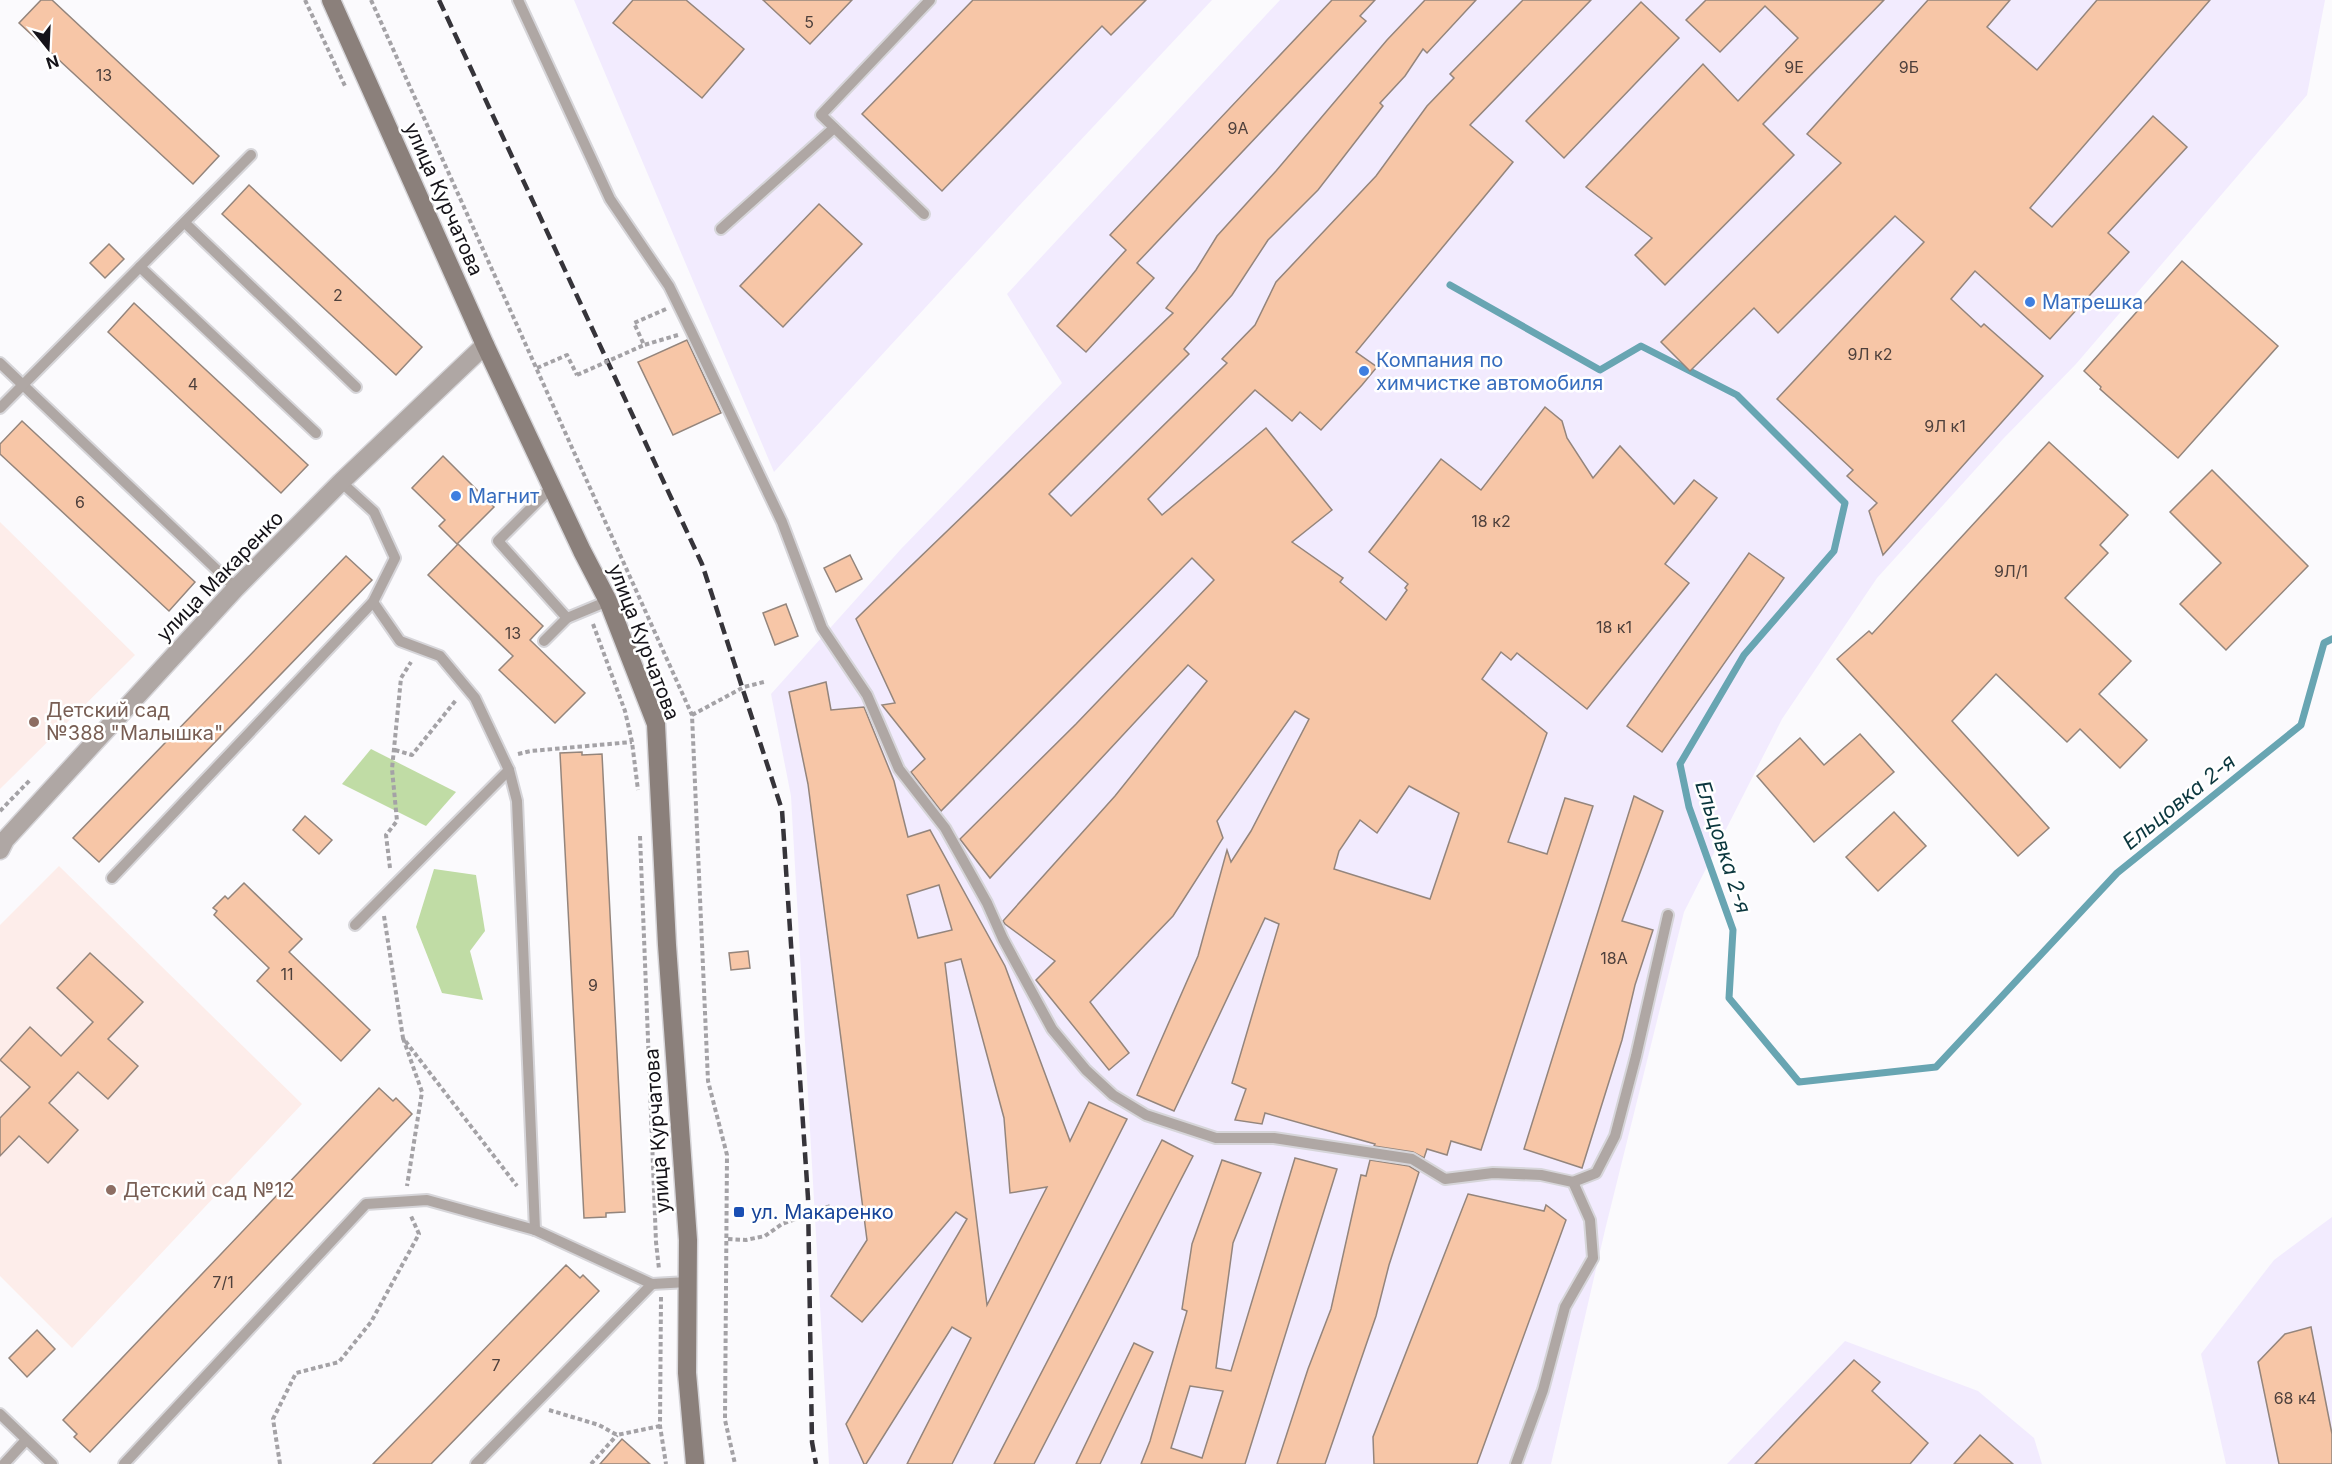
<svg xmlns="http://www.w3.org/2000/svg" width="2332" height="1464" font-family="Inter,sans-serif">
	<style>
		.built { fill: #f2ebfe }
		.education { fill: #fdedea }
		.green { fill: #c0dca5 }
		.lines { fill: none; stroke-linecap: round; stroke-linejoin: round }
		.stream { stroke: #68a5b2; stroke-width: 7 }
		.building { fill: #f7c6a7; stroke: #94857c; stroke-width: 1.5; fill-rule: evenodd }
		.lane-casing { stroke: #d6d5d9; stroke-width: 14 }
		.street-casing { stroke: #d6d5d9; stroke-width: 21 }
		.secondary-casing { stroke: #d6d5d9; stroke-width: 21 }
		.path { stroke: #a4a2a6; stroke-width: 4; stroke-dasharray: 4.5 3; stroke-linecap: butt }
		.lane { stroke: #afa7a4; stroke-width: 10 }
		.street { stroke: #afa7a4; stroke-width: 18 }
		.secondary { stroke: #8b807b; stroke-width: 18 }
		.rail { stroke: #36343a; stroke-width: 4.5; stroke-dasharray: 12 6; stroke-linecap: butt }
		.path-bridge { stroke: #a4a2a6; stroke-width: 4; stroke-dasharray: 4.5 3; stroke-linecap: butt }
		.shop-dot { fill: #3f7fe0; stroke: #fff; stroke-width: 2 }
		.education-dot { fill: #8d6e63; stroke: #fff; stroke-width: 2 }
		.transit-dot { fill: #1a4fb4; stroke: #fff; stroke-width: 2 }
		.labels { text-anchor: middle; stroke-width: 5; stroke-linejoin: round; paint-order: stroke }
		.number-label { font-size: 16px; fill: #4e403c }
		.street-label { font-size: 20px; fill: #151319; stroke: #fff }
		.shop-label { font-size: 20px; fill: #366cbe; stroke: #fff; text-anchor: start }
		.education-label { font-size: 20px; fill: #785e54; stroke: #fff; text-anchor: start }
		.transit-label { font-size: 20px; fill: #164399; stroke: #fff; text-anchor: start }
		.water-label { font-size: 21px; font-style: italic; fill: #0b373e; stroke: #fff }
	</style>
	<rect width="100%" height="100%" fill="#fbfafd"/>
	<g class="built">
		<path d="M 574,0 L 1212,0 L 1017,208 L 774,472 Z"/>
		<path d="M 1280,0 L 2325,0 L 2307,95 L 2076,364 L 2003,439 L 1877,578 L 1782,719 L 1684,912 L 1605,1230 L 1551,1464 L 829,1464 L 791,796 L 771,694 L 901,549 L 1062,383 L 1007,294 Z"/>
		<path d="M 2332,1217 L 2332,1464 L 2226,1464 L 2201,1354 L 2274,1260 Z"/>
		<path d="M 1845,1341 L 1978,1391 L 2034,1438 L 2042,1464 L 1727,1464 Z"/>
	</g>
	<g class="education">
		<path d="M 0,522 L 135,655 L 0,789 Z"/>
		<path d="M 59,866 L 302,1104 L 72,1348 L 0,1276 L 0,925 Z"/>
	</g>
	<g class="green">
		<path d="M 371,749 L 456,792 L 426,826 L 342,784 Z"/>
		<path d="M 434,869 L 476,875 L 485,931 L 470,951 L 483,1000 L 442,993 L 416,927 Z"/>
	</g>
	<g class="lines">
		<path class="stream" d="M 1450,285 L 1600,370 L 1641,346 L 1737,395 L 1845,503 L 1834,551 L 1744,655 L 1680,764 L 1689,807 L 1733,930 L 1729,998 L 1799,1082 L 1936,1067 L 2117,873 L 2301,725 L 2324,643 L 2332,639"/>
	</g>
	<g class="building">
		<path d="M 41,0 L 52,0 L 219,156 L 193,184 L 19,23 Z"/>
		<path d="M 633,0 L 686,0 L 744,49 L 702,98 L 613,23 Z"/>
		<path d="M 763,0 L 852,0 L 810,44 Z"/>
		<path d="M 973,0 L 1146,0 L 1111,35 L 1102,26 L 942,191 L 862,114 Z"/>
		<path d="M 1332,0 L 1375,0 L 1360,16 L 1366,21 L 1137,263 L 1154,278 L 1086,352 L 1057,326 L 1126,250 L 1110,235 Z"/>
		<path d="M 1425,0 L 1476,0 L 1427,53 L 1423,49 L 1405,76 L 1380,103 L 1383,106 L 1318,190 L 1268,240 L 1232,295 L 1184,349 L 1189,354 L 1049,494 L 1071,516 L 1227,363 L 1222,359 L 1255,325 L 1276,282 L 1376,176 L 1427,106 L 1454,78 L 1450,74 L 1523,0 L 1591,0 L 1470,125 L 1513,162 L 1356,352 L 1377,367 L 1362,385 L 1321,430 L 1300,412 L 1292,421 L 1255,390 L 1148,499 L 1162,515 L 1266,428 L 1332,510 L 1292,542 L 1343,578 L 1340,582 L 1386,620 L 1407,590 L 1405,588 L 1408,584 L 1369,552 L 1441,459 L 1481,490 L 1545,407 L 1562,421 L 1567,438 L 1593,478 L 1620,446 L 1674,504 L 1694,480 L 1717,498 L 1665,564 L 1689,583 L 1587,709 L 1517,653 L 1511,660 L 1501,652 L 1482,679 L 1547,733 L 1508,842 L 1547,854 L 1565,798 L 1593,806 L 1481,1150 L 1451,1141 L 1447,1155 L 1427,1149 L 1424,1158 L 1413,1152 L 1374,1146 L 1375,1144 L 1265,1113 L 1262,1124 L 1235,1120 L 1246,1089 L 1232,1083 L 1279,924 L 1265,918 L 1174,1111 L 1137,1095 L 1198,956 L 1227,850 L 1231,862 L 1251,831 L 1309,719 L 1295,711 L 1217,821 L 1223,838 L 1173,916 L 1090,1002 L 1129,1053 L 1109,1070 L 1036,980 L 1055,961 L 1005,924 L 1003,921 L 1115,796 L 1207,681 L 1188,665 L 990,878 L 960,839 L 1076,724 L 1214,580 L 1192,558 L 941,811 L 911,772 L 925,759 L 882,705 L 895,703 L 856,619 L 1173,313 L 1166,308 L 1196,270 L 1217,236 L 1276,171 L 1387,40 ZM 1409,786 L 1459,813 L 1430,899 L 1334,869 L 1339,851 L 1360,820 L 1377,833 Z"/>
		<path d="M 1706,0 L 1884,0 L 1763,124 L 1794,155 L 1665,285 L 1635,255 L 1652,238 L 1586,187 L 1703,64 L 1738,101 L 1798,38 L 1765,6 L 1720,52 L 1686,20 Z"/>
		<path d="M 1928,0 L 2010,0 L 1987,27 L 2037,70 L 2097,0 L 2210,0 L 2030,208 L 2052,227 L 2153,116 L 2187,147 L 2108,233 L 2129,252 L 2050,339 L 1975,271 L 1951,299 L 1981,327 L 1984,324 L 2043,376 L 1883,555 L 1869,511 L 1877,503 L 1847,476 L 1853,470 L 1777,399 L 1924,242 L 1895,216 L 1778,333 L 1754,308 L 1690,371 L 1661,342 L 1841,163 L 1807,134 Z"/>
		<path d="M 1641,2 L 1679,38 L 1564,158 L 1526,121 Z"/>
		<path d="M 249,185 L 422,347 L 396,375 L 222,214 Z"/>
		<path d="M 819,204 L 862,244 L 783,327 L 740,286 Z"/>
		<path d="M 109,244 L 124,259 L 105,278 L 90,263 Z"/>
		<path d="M 2182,261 L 2278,346 L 2178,458 L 2100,389 L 2101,387 L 2084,371 Z"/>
		<path d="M 134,303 L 308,465 L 281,493 L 108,332 Z"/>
		<path d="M 687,340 L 721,413 L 673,435 L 638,362 Z"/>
		<path d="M 22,421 L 195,582 L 169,611 L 0,454 L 0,444 Z"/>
		<path d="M 2049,442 L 2128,515 L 2100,545 L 2108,553 L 2065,598 L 2131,661 L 2099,694 L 2147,740 L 2120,768 L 2080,729 L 2067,742 L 1996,674 L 1952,721 L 2049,828 L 2018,856 L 1837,659 L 1869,631 L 1872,634 Z"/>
		<path d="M 443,456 L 494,507 L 457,544 L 439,526 L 445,520 L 412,488 Z"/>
		<path d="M 2212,470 L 2308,566 L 2226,650 L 2180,604 L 2221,563 L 2170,512 Z"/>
		<path d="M 458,544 L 543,626 L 530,640 L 585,693 L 555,723 L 499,670 L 513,656 L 428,575 Z"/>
		<path d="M 1749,553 L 1784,578 L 1662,752 L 1627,726 Z"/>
		<path d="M 850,555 L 862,579 L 836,592 L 824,568 Z"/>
		<path d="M 346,556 L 372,580 L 99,862 L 73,838 Z"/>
		<path d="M 786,604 L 798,636 L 775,645 L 763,613 Z"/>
		<path d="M 826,682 L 831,710 L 864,707 L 894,781 L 908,837 L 930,830 L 1005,966 L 1070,1141 L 1089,1102 L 1127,1119 L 952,1464 L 907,1464 L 971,1338 L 952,1327 L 866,1464 L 864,1464 L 846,1424 L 967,1219 L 956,1212 L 862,1322 L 831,1296 L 867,1240 L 808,784 L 789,692 ZM 939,885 L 952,930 L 918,938 L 907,895 ZM 961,959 L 1004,1118 L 1010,1193 L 1047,1187 L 987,1305 L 945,963 Z"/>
		<path d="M 1860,734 L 1894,772 L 1814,842 L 1757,776 L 1800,738 L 1824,765 Z"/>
		<path d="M 582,752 L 582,755 L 602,754 L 625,1212 L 606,1213 L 606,1217 L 584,1218 L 560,753 Z"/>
		<path d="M 1634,796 L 1663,811 L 1622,921 L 1653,930 L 1635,985 L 1622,1040 L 1582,1168 L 1524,1149 Z"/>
		<path d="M 1894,812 L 1926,846 L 1878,891 L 1846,857 Z"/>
		<path d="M 305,816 L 332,840 L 319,854 L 293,830 Z"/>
		<path d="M 244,883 L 302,939 L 289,952 L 370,1030 L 341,1061 L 257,981 L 269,968 L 214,915 L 217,911 L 213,908 L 225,896 L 228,899 Z"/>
		<path d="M 748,951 L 750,968 L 731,970 L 729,953 Z"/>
		<path d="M 90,953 L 143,1002 L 108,1039 L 138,1066 L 108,1099 L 78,1072 L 49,1103 L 78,1130 L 48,1163 L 19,1136 L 0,1156 L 0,1118 L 30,1087 L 0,1060 L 30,1027 L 61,1056 L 93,1022 L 57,988 Z"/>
		<path d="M 379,1088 L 393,1101 L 396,1098 L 412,1114 L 90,1452 L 74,1437 L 77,1434 L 63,1420 Z"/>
		<path d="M 1162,1140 L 1193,1156 L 1034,1464 L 994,1464 Z"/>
		<path d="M 1295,1158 L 1337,1169 L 1245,1464 L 1141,1464 L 1150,1441 L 1187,1311 L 1182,1309 L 1192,1244 L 1222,1160 L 1261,1173 L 1233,1243 L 1216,1368 L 1231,1371 ZM 1190,1386 L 1223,1391 L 1202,1458 L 1171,1448 Z"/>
		<path d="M 1370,1160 L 1409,1166 L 1419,1172 L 1389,1265 L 1376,1316 L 1325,1464 L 1277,1464 L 1308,1369 L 1331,1309 L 1361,1175 L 1366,1176 Z"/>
		<path d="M 1468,1194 L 1544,1211 L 1546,1205 L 1566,1220 L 1477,1464 L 1374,1464 L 1373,1437 Z"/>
		<path d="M 566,1265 L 580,1278 L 583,1275 L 599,1291 L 431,1464 L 373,1464 Z"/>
		<path d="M 2311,1327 L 2332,1434 L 2332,1464 L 2279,1464 L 2258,1362 L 2285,1334 Z"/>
		<path d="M 37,1330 L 55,1349 L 27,1377 L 9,1358 Z"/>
		<path d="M 1134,1343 L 1153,1352 L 1100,1464 L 1076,1464 Z"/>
		<path d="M 1854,1360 L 1880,1382 L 1872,1391 L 1928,1443 L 1910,1464 L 1755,1464 Z"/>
		<path d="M 1980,1435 L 2013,1464 L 1954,1464 Z"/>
		<path d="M 622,1439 L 650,1464 L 600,1464 Z"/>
	</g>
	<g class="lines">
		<g class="lane-casing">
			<g id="lane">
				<path d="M 518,0 L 610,199 L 669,286 L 691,331 L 782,522 L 822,628 L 867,695 L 899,769 L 945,828 L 987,903 L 1003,939 L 1052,1029 L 1086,1070 L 1113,1095 L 1146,1115 L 1216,1138 L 1274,1138 L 1412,1159 L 1445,1179 L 1493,1173 L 1541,1175 L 1573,1182 L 1590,1220 L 1593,1258 L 1565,1307 L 1543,1390 L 1516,1464"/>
				<path d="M 924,214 L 821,115 L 930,0"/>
				<path d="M 185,223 L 356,387"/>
				<path d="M 721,229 L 834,128"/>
				<path d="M 140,267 L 316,433"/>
				<path d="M 0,363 L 236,588"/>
				<path d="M 0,408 L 251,155"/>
				<path d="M 552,487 L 498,541 L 567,618"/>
				<path d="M 373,602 L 400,641 L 440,656 L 475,698 L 509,770 L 517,801 L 535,1230"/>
				<path d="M 544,641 L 567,618 L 608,601"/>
				<path d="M 112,878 L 373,602 L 395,558 L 374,512 L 341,482"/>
				<path d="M 355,925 L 509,770"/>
				<path d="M 1573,1182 L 1596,1173 L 1615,1136 L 1636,1056 L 1668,915"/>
				<path d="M 0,1414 L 52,1464"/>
				<path d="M 4,1464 L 26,1440"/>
				<path d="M 124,1464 L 366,1204 L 427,1200 L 535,1230 L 652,1284 L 688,1282"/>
				<path d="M 476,1464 L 652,1284"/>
			</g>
		</g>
		<g class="street-casing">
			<path id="street" d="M 0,850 L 5,840 L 236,588 L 341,482 L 485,345"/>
		</g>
		<g class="secondary-casing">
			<path id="secondary" d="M 331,0 L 485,345 L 582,551 L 608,601 L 656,724 L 667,945 L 688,1240 L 687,1373 L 695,1464"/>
		</g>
		<g class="path">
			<path d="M 305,0 L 345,86"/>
			<path d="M 371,0 L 692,715 L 708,1081 L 727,1155 L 725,1420 L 735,1464"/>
			<path d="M 666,309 L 634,323 L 644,345 L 678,335"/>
			<path d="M 537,368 L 567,355 L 577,375"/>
			<path d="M 593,624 L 625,711 L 632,742 L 638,790"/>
			<path d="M 692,715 L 744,687 L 764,682"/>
			<path d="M 395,750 L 412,755 L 456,700"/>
			<path d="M 518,754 L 531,751 L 632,742"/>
			<path d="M 0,811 L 31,779"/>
			<path d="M 640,836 L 656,1242 L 659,1269"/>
			<path d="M 390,868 L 386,835 L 397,821 L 392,769 L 401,678 L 411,662"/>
			<path d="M 384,916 L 403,1038 L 517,1186"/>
			<path d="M 403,1038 L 422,1092 L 407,1186"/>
			<path d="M 728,1239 L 746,1240 L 765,1236 L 782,1224 L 830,1206"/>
			<path d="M 661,1297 L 660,1426 L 666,1464"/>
			<path d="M 549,1410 L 599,1425 L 617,1435 L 660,1426"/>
			<path d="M 280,1464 L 273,1419 L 296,1373 L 339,1362 L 371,1322 L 419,1234 L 411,1216"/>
			<path d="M 591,1464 L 617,1435"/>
		</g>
		<use href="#lane" class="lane"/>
		<use href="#street" class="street"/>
		<use href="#secondary" class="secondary"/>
		<path class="rail" d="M 439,0 L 702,564 L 782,810 L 808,1198 L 812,1442 L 816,1464"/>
		<path class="path-bridge" d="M 577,375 L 644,345"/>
	</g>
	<g class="shop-dot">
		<circle cx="2030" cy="302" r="6"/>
		<circle cx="1364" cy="371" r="6"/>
		<circle cx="456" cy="496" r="6"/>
	</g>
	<g class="education-dot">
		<circle cx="34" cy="722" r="6"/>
		<circle cx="111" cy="1190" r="6"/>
	</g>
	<rect class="transit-dot" x="733" y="1206" width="12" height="12" rx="3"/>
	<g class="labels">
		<g class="number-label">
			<text x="809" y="28">5</text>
			<text x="1794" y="73">9Е</text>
			<text x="1909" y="73">9Б</text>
			<text x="104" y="81">13</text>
			<text x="1238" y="134">9А</text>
			<text x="338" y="301">2</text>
			<text x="1870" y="360">9Л к2</text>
			<text x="193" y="390">4</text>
			<text x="1945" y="432">9Л к1</text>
			<text x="80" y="508">6</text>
			<text x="1491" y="527">18 к2</text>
			<text x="2011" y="577">9Л/1</text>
			<text x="1614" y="633">18 к1</text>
			<text x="513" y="639">13</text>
			<text x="1614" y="964">18А</text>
			<text x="287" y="980">11</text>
			<text x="593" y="991">9</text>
			<text x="223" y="1288">7/1</text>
			<text x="496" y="1371">7</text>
			<text x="2295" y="1404">68 к4</text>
		</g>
		<g class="street-label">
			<text transform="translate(444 199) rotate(66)" y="7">улица Курчатова</text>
			<text transform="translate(220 576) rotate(-46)" y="7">улица Макаренко</text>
			<text transform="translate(644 642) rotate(69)" y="7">улица Курчатова</text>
			<text transform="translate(657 1131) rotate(-94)" y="7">улица Курчатова</text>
		</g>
		<g class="shop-label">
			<text x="2042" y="309">Матрешка</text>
			<text x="1376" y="367">Компания по<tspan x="1376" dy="23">химчистке автомобиля</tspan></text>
			<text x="468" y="503">Магнит</text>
		</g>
		<g class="education-label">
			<text x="46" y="717">Детский сад<tspan x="46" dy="23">№388 "Малышка"</tspan></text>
			<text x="123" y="1197">Детский сад №12</text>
		</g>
		<g class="transit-label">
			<text x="751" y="1219">ул. Макаренко</text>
		</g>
		<g class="water-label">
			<text transform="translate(2179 802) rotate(-39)" y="7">Ельцовка 2-я</text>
			<text transform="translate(1723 847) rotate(72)" y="7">Ельцовка 2-я</text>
		</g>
	</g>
	<g transform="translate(48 48) rotate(162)" stroke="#ffffff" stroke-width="4.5" paint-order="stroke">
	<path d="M0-4.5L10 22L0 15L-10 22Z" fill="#151319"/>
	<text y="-9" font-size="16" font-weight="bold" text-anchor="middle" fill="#151319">N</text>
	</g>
</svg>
